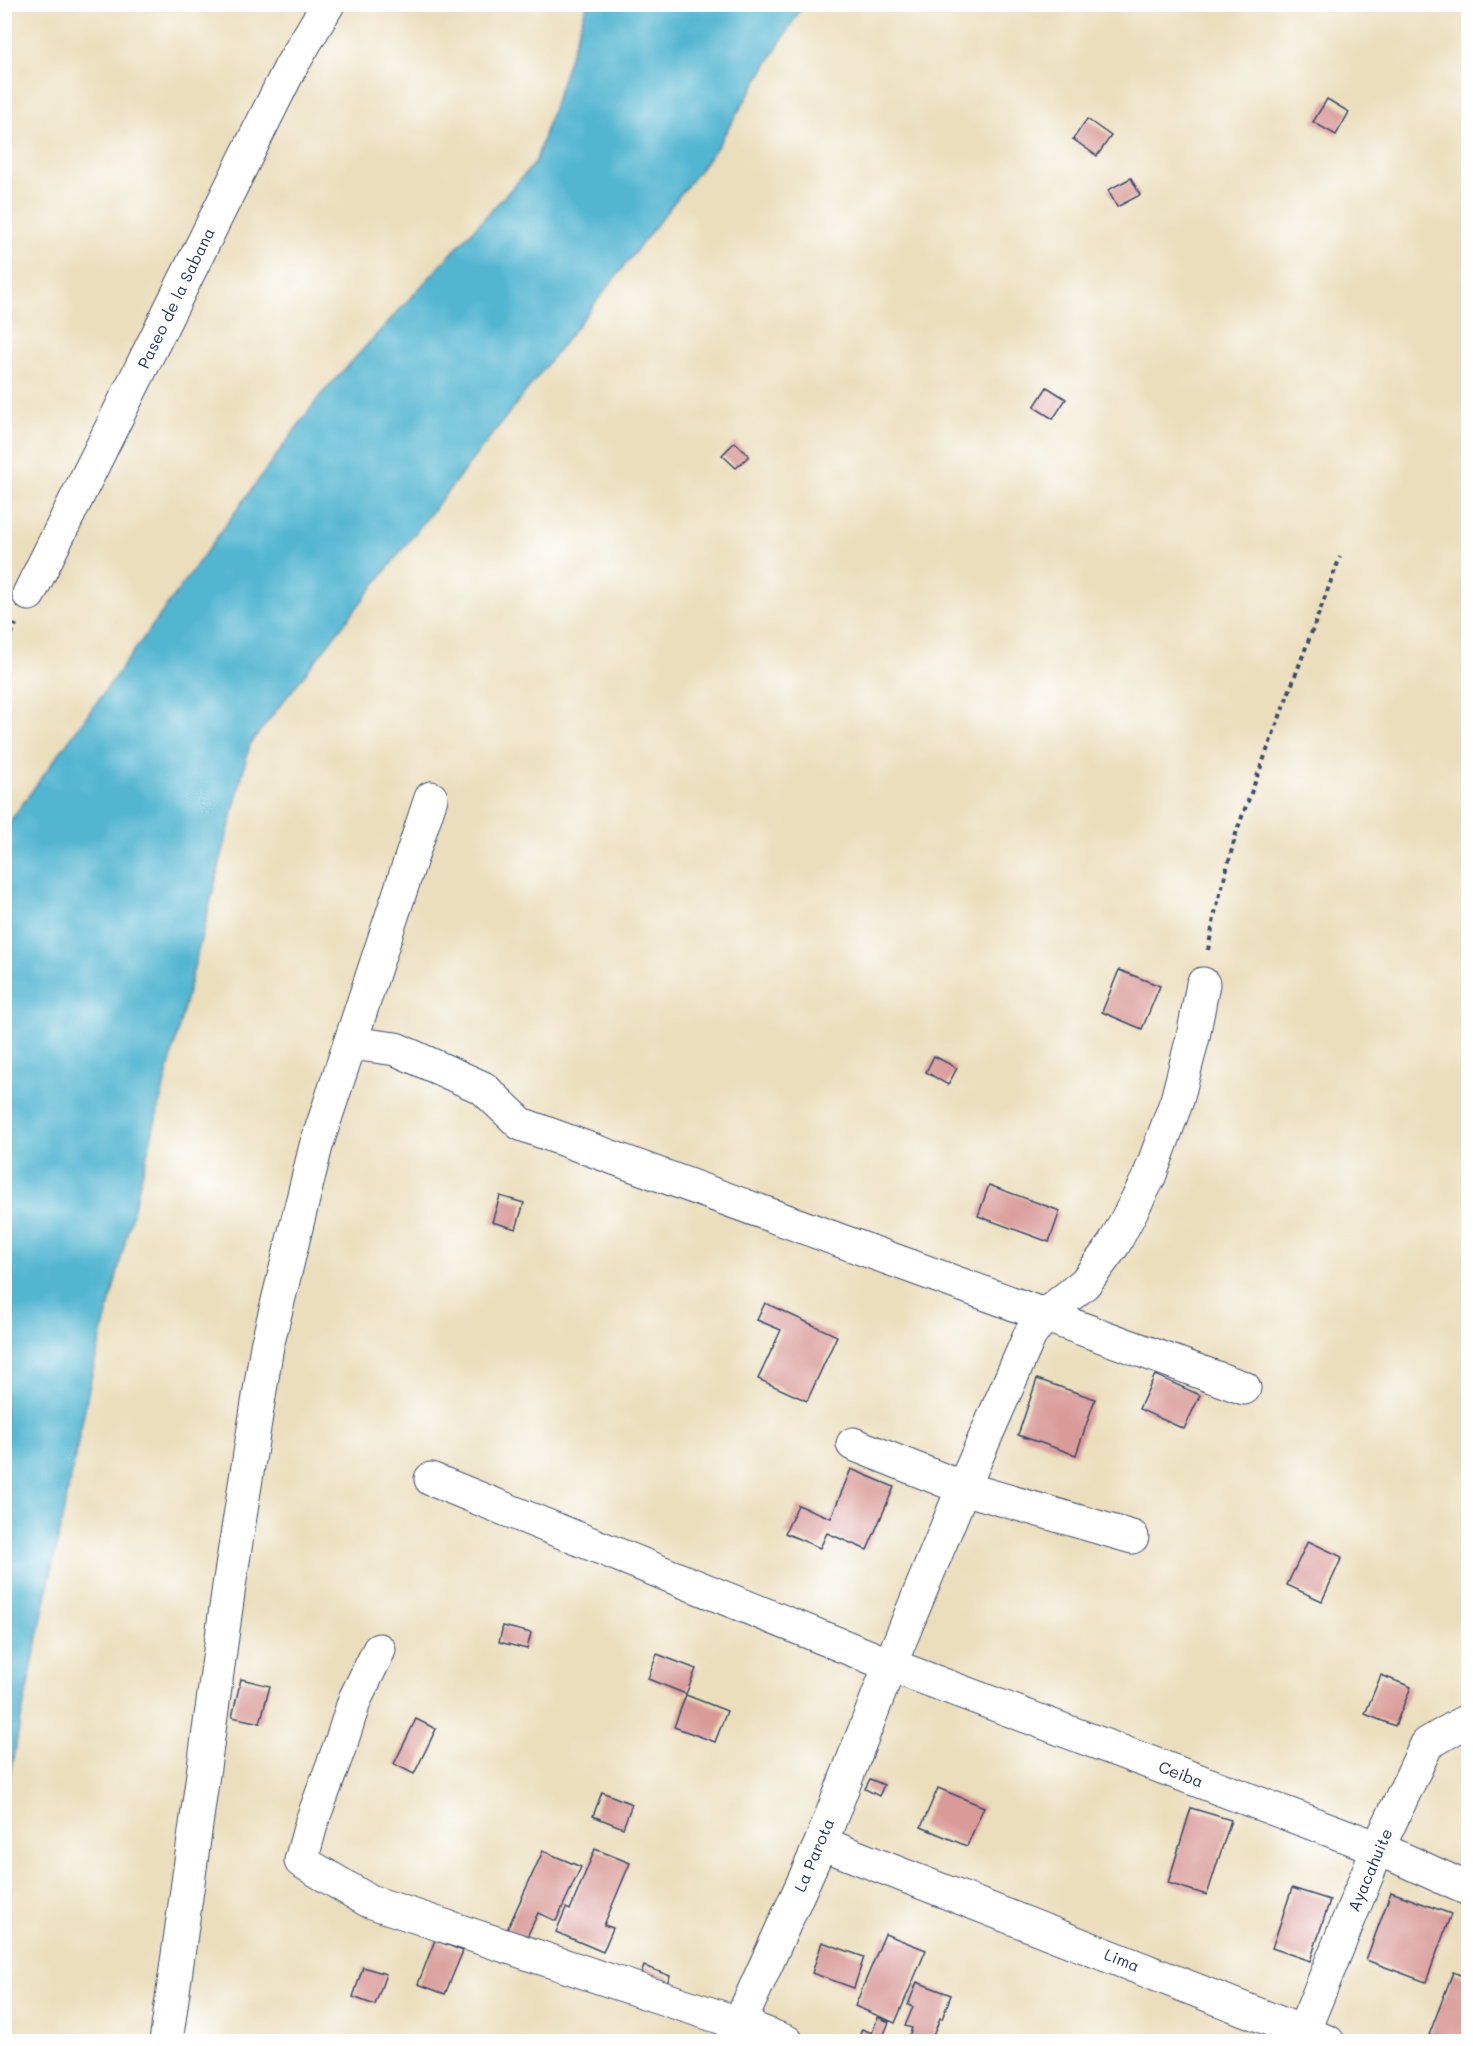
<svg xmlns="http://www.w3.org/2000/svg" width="1473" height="2046" font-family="Mali,sans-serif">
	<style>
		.water { fill: #52b6d1; stroke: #367298; stroke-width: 1.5 }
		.building { fill: #d99b98 }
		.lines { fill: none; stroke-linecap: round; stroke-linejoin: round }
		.street-casing { stroke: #3a496c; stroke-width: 35 }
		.path { stroke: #3a496c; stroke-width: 4; stroke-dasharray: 4.5 4.5; stroke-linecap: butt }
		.street { stroke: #fff; stroke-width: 33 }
		.labels { text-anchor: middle; stroke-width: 4.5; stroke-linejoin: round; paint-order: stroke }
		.street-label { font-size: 16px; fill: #1b2f5e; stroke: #fff }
	</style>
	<rect width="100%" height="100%" fill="#fff"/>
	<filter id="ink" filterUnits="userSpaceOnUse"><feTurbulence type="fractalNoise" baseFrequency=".0167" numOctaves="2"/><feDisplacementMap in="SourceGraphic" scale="12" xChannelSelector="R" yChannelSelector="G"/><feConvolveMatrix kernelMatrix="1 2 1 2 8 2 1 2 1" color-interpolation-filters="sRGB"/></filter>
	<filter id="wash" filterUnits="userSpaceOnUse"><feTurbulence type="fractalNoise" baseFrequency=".008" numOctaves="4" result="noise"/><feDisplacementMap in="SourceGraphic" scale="24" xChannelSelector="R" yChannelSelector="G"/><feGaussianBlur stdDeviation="1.35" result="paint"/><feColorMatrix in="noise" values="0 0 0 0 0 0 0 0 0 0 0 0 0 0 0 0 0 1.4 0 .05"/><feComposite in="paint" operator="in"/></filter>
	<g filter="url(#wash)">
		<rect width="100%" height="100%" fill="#ebdebc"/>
		<path class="water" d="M 587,5 L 803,5 L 715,150 L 250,744 L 92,1374 L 5,1797 L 5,828 L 319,397 L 535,163 Z"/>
		<g id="blocks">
			<g class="building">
				<path d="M 1327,99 L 1349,112 L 1336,135 L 1313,122 Z"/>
				<path d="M 1087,119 L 1111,136 L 1097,156 L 1073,139 Z"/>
				<path d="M 1131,178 L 1140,195 L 1117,207 L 1108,190 Z"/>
				<path d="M 1047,387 L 1066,399 L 1053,419 L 1034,407 Z"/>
				<path d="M 735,442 L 749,456 L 736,468 L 722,455 Z"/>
				<path d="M 1119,970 L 1160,986 L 1142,1029 L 1102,1012 Z"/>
				<path d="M 934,1056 L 957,1068 L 948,1085 L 926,1072 Z"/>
				<path d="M 989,1185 L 1060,1211 L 1049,1242 L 978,1216 Z"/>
				<path d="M 500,1196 L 524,1203 L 516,1229 L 492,1222 Z"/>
				<path d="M 765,1303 L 837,1336 L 807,1401 L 758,1379 L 781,1330 L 757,1320 Z"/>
				<path d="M 1155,1375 L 1200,1395 L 1184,1429 L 1139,1409 Z"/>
				<path d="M 1037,1379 L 1095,1399 L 1076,1455 L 1018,1435 Z"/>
				<path d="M 851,1469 L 894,1487 L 867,1550 L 827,1533 L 820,1548 L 785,1533 L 798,1505 L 831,1518 Z"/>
				<path d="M 1308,1541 L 1342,1557 L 1322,1601 L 1287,1585 Z"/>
				<path d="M 503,1626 L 531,1633 L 527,1649 L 499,1642 Z"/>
				<path d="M 657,1654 L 696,1669 L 686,1694 L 648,1679 Z"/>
				<path d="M 1381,1675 L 1411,1687 L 1395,1726 L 1365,1714 Z"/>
				<path d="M 241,1679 L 270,1686 L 260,1723 L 232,1717 Z"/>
				<path d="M 686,1695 L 727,1711 L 715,1742 L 674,1727 Z"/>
				<path d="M 416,1719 L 436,1729 L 414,1774 L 394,1764 Z"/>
				<path d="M 870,1779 L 884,1785 L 879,1796 L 865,1789 Z"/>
				<path d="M 938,1788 L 984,1807 L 967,1846 L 921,1827 Z"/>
				<path d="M 602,1792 L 632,1804 L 623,1828 L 593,1816 Z"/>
				<path d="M 1191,1808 L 1231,1820 L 1207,1895 L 1168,1883 Z"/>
				<path d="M 595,1849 L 630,1863 L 604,1925 L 613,1928 L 603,1952 L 556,1932 L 566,1908 L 570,1910 Z"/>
				<path d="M 543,1851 L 581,1867 L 556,1921 L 538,1913 L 526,1939 L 507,1930 Z"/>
				<path d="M 1292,1888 L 1330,1900 L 1310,1961 L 1272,1948 Z"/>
				<path d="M 1391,1892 L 1451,1914 L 1426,1982 L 1366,1960 Z"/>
				<path d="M 885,1934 L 926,1950 L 895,2023 L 855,2006 Z"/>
				<path d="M 435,1940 L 463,1951 L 445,1994 L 418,1984 Z"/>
				<path d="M 822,1942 L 864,1957 L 854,1988 L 812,1973 Z"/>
				<path d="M 644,1966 L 670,1976 L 665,1988 L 639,1979 Z"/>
				<path d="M 363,1967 L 386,1974 L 375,2005 L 353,1997 Z"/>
				<path d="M 1453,1972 L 1468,1978 L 1468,2042 L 1446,2042 L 1429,2035 Z"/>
				<path d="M 917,1982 L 951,1995 L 942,2019 L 940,2018 L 933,2036 L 931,2036 L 928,2042 L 907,2042 L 912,2028 L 905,2026 L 913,2007 L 908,2005 Z"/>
				<path d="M 878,2017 L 889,2022 L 883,2037 L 888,2040 L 887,2042 L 857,2042 L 862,2029 L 872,2033 Z"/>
			</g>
		</g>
	</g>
	<g filter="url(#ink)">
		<use href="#blocks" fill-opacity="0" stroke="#3a496c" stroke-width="1.5"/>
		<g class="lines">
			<g class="street-casing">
				<g id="street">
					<path d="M 29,594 L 290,68 L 328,4"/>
					<path d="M 351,1043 L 396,1049 L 483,1088 L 521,1124 L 1244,1388"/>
					<path d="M 853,1444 L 963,1488 L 1132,1537"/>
					<path d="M 431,1479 L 890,1665 L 1378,1848 L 1468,1889"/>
					<path d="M 379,1650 L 355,1699 L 341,1743 L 312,1821 L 301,1861 L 369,1901 L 738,2023 L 787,2042"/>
					<path d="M 821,1843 L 1328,2042"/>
					<path d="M 166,2042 L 229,1586 L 267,1346 L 316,1146 L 431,798"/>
					<path d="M 731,2042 L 821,1843 L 890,1665 L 963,1488 L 1030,1335 L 1045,1315 L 1085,1283 L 1114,1244 L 1149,1177 L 1177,1100 L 1193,1037 L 1203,984"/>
					<path d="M 1299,2042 L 1378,1848 L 1427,1744 L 1468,1720"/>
				</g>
			</g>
			<g class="path">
				<path d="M 4,651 L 16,624"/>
				<path d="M 1208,950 L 1215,913 L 1237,830 L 1340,557"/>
			</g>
			<use href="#street" class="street"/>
		</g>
	</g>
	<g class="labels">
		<g class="street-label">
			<text transform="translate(176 298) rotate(-64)" y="6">Paseo de la Sabana</text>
			<text transform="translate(1181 1774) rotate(21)" y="6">Ceiba</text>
			<text transform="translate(814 1855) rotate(-67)" y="6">La Parota</text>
			<text transform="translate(1370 1870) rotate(-67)" y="6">Ayacahuite</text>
			<text transform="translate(1122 1960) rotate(22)" y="6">Lima</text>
		</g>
	</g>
	<rect width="1473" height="2046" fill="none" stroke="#fff" stroke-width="24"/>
</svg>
